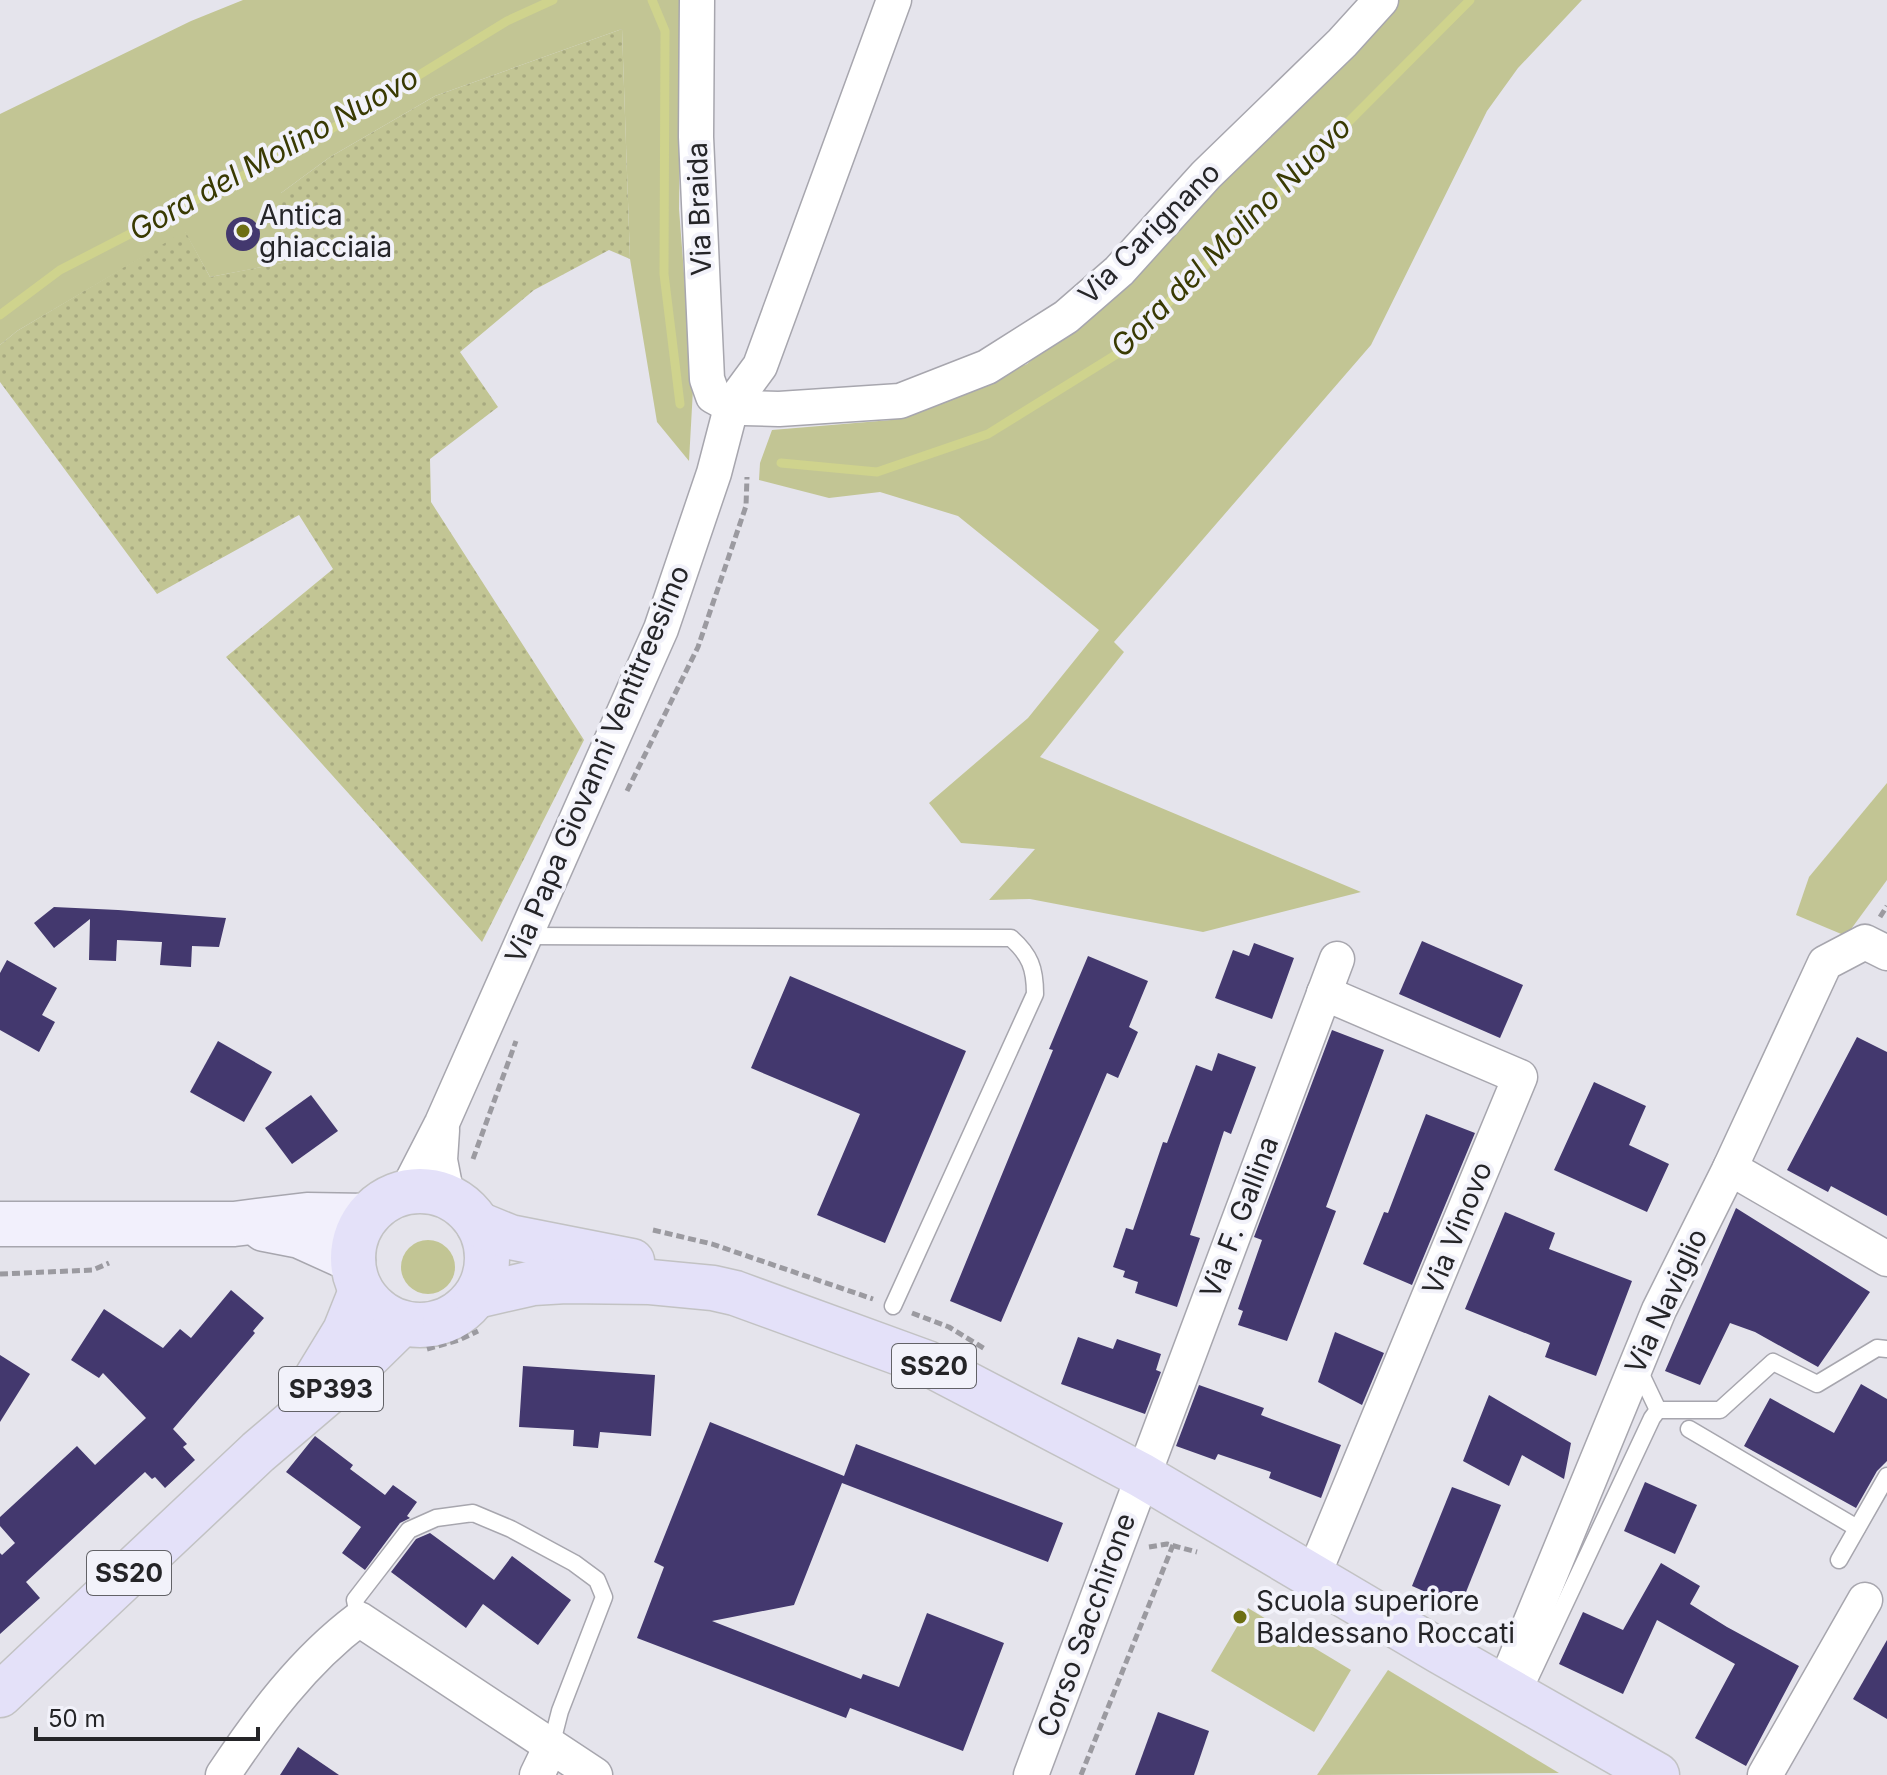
<svg xmlns="http://www.w3.org/2000/svg" width="1887" height="1775" font-family="Inter,sans-serif">
	<style>
		.grass { fill: #c2c594 }
		.garden { fill: url(#garden-dots) }
		.lines { fill: none; stroke-linecap: round; stroke-linejoin: round }
		.stream { stroke: #cfd38d; stroke-width: 9 }
		.building { fill: #43386e }
		.service-casing { stroke: #a7a6ae; stroke-width: 19 }
		.minor-casing { stroke: #a7a6ae; stroke-width: 37 }
		.secondary-casing { stroke: #a7a6ae; stroke-width: 47 }
		.primary-casing { stroke: #c2c2c3; stroke-width: 47 }
		.path { stroke: #9b9aa0; stroke-width: 5; stroke-dasharray: 8 4; stroke-linecap: butt }
		.service { stroke: #fff; stroke-width: 16 }
		.minor { stroke: #fff; stroke-width: 34 }
		.secondary { stroke: #f2f0fc; stroke-width: 44 }
		.primary { stroke: #e4e1f9; stroke-width: 44 }
		.poi-dot { fill: #6d6f13; stroke: #f2f2fa; stroke-width: 3 }
		.labels { text-anchor: middle; stroke-width: 8; stroke-linejoin: round; paint-order: stroke }
		.shield { fill: #f2f2fa; stroke: #626267; stroke-width: 2 }
		.shield-label { font-size: 26px; font-weight: bold; fill: #252528 }
		.street-label { font-size: 28px; fill: #252528; stroke: #f2f2fa }
		.poi-label { font-size: 28px; fill: #252528; stroke: #f2f2fa; text-anchor: start }
		.water-label { font-size: 30px; font-style: italic; fill: #393a02; stroke: #f2f2fa }
	</style>
	<defs>
		<pattern id="garden-dots" width="8" height="8" patternUnits="userSpaceOnUse" patternTransform="scale(2)"><rect width="8" height="8" fill="#c2c594"/><path d="M2 2h.1M6 6h.1" fill="none" stroke="#a7a980" stroke-width="1.8" stroke-linecap="round"/></pattern>
	</defs>
	<rect width="100%" height="100%" fill="#e5e4ec"/>
	<g class="grass">
		<path d="M 243,0 L 682,0 L 679,209 L 693,389 L 689,461 L 657,422 L 630,259 L 622,29 L 435,96 L 330,157 L 281,193 L 281,227 L 293,261 L 210,277 L 185,232 L 17,331 L 0,345 L 0,114 L 191,21 Z"/>
		<path d="M 1396,0 L 1582,0 L 1518,68 L 1487,111 L 1371,345 L 1114,642 L 1124,652 L 1040,757 L 1361,892 L 1203,932 L 1030,899 L 989,900 L 1035,849 L 961,843 L 929,803 L 1028,718 L 1099,630 L 958,516 L 880,492 L 829,498 L 759,480 L 760,463 L 772,430 L 891,420 L 1027,364 L 1146,259 Z"/>
		<path d="M 1887,783 L 1887,880 L 1846,936 L 1796,915 L 1809,877 Z"/>
		<circle cx="428" cy="1267" r="27"/>
		<path d="M 1248,1608 L 1351,1670 L 1314,1732 L 1211,1671 Z"/>
		<path d="M 1388,1670 L 1559,1773 L 1317,1775 Z"/>
	</g>
	<path class="garden" d="M 622,29 L 630,259 L 609,250 L 534,290 L 460,352 L 498,407 L 430,459 L 431,502 L 584,740 L 482,942 L 226,657 L 333,569 L 299,515 L 157,594 L 0,382 L 0,345 L 17,331 L 185,231 L 210,277 L 292,261 L 281,227 L 281,193 L 330,157 L 435,96 Z"/>
	<g class="lines">
		<g class="stream">
			<path d="M 652,0 L 665,31 L 664,274 L 680,404"/>
			<path d="M 0,315 L 60,270 L 318,137 L 507,21 L 553,0"/>
			<path d="M 781,463 L 877,472 L 988,434 L 1117,354 L 1470,0"/>
		</g>
	</g>
	<g class="building">
		<circle cx="243" cy="234" r="17"/>
		<path d="M 54,907 L 118,910 L 226,918 L 219,947 L 192,946 L 191,967 L 160,965 L 162,942 L 117,940 L 116,961 L 89,960 L 90,919 L 54,948 L 34,923 Z"/>
		<path d="M 1422,941 L 1523,985 L 1500,1038 L 1399,994 Z"/>
		<path d="M 1254,943 L 1294,958 L 1272,1019 L 1215,998 L 1233,950 L 1249,956 Z"/>
		<path d="M 1088,956 L 1148,981 L 1129,1027 L 1138,1032 L 1118,1078 L 1107,1073 L 1001,1322 L 950,1301 L 1053,1050 L 1049,1049 Z"/>
		<path d="M 7,960 L 57,988 L 42,1015 L 55,1022 L 39,1052 L 0,1030 L 0,973 Z"/>
		<path d="M 790,976 L 966,1051 L 885,1243 L 817,1215 L 860,1114 L 751,1068 Z"/>
		<path d="M 1332,1030 L 1384,1050 L 1326,1207 L 1336,1211 L 1287,1341 L 1238,1325 L 1243,1311 L 1238,1309 L 1262,1240 L 1254,1237 Z"/>
		<path d="M 1857,1037 L 1887,1052 L 1887,1216 L 1831,1186 L 1828,1192 L 1787,1170 Z"/>
		<path d="M 218,1041 L 272,1072 L 244,1122 L 190,1092 Z"/>
		<path d="M 1218,1053 L 1256,1067 L 1231,1134 L 1224,1131 L 1190,1235 L 1200,1238 L 1177,1307 L 1135,1293 L 1138,1282 L 1123,1277 L 1125,1271 L 1113,1267 L 1126,1228 L 1133,1230 L 1163,1142 L 1167,1143 L 1196,1065 L 1212,1071 Z"/>
		<path d="M 1594,1082 L 1646,1106 L 1629,1145 L 1669,1164 L 1647,1212 L 1554,1170 Z"/>
		<path d="M 311,1095 L 338,1131 L 292,1164 L 265,1128 Z"/>
		<path d="M 1426,1114 L 1475,1133 L 1412,1285 L 1363,1264 L 1384,1212 L 1388,1213 Z"/>
		<path d="M 1736,1208 L 1870,1292 L 1818,1367 L 1755,1332 L 1730,1323 L 1700,1385 L 1665,1371 Z"/>
		<path d="M 1505,1212 L 1555,1233 L 1549,1249 L 1632,1281 L 1596,1376 L 1545,1357 L 1550,1343 L 1465,1309 Z"/>
		<path d="M 231,1290 L 264,1318 L 253,1331 L 255,1333 L 173,1429 L 187,1444 L 183,1447 L 195,1460 L 165,1488 L 155,1477 L 152,1479 L 145,1472 L 26,1582 L 40,1598 L 0,1634 L 0,1553 L 2,1555 L 15,1543 L 0,1526 L 0,1517 L 77,1446 L 95,1465 L 146,1418 L 103,1373 L 99,1378 L 71,1360 L 104,1309 L 163,1348 L 180,1329 L 191,1338 Z"/>
		<path d="M 1335,1332 L 1384,1353 L 1362,1405 L 1318,1382 Z"/>
		<path d="M 1078,1337 L 1113,1349 L 1117,1339 L 1161,1354 L 1156,1370 L 1161,1372 L 1145,1414 L 1061,1384 Z"/>
		<path d="M 0,1355 L 30,1374 L 0,1422 Z"/>
		<path d="M 523,1366 L 655,1375 L 651,1436 L 600,1432 L 598,1448 L 573,1446 L 574,1430 L 519,1427 Z"/>
		<path d="M 1861,1384 L 1887,1399 L 1887,1461 L 1877,1471 L 1856,1508 L 1744,1446 L 1770,1398 L 1834,1433 Z"/>
		<path d="M 1199,1385 L 1264,1408 L 1261,1415 L 1341,1445 L 1321,1498 L 1269,1478 L 1271,1472 L 1218,1454 L 1215,1460 L 1176,1446 Z"/>
		<path d="M 1489,1395 L 1571,1443 L 1564,1479 L 1522,1455 L 1509,1486 L 1463,1461 Z"/>
		<path d="M 710,1422 L 844,1476 L 856,1444 L 1063,1523 L 1048,1562 L 842,1483 L 794,1605 L 712,1621 L 861,1679 L 863,1674 L 899,1687 L 927,1613 L 1004,1643 L 963,1751 L 850,1708 L 846,1718 L 637,1638 L 664,1567 L 654,1562 Z"/>
		<path d="M 315,1436 L 353,1465 L 350,1469 L 385,1495 L 393,1485 L 417,1502 L 407,1516 L 410,1518 L 400,1523 L 365,1570 L 342,1553 L 361,1527 L 286,1472 Z"/>
		<path d="M 1645,1482 L 1697,1505 L 1675,1554 L 1624,1531 Z"/>
		<path d="M 1452,1487 L 1501,1505 L 1460,1607 L 1412,1586 Z"/>
		<path d="M 430,1533 L 494,1580 L 512,1556 L 571,1600 L 538,1645 L 483,1604 L 466,1628 L 391,1572 L 416,1539 Z"/>
		<path d="M 1661,1563 L 1700,1586 L 1690,1604 L 1727,1627 L 1799,1666 L 1746,1766 L 1695,1738 L 1735,1664 L 1657,1620 L 1623,1694 L 1559,1664 L 1583,1612 L 1623,1630 Z"/>
		<path d="M 1887,1640 L 1887,1719 L 1853,1699 Z"/>
		<path d="M 1158,1712 L 1209,1731 L 1194,1775 L 1135,1775 Z"/>
		<path d="M 298,1747 L 339,1775 L 280,1775 Z"/>
	</g>
	<g class="lines">
		<g class="service-casing">
			<g id="service">
				<path d="M 524,936 L 1011,938 C 1030,955 1035,968 1035,994 L 893,1306"/>
				<path d="M 1638,1368 L 1658,1410"/>
				<path d="M 1689,1429 L 1857,1528"/>
				<path d="M 1839,1560 L 1887,1476"/>
				<path d="M 359,1619 L 355,1600 L 409,1530 L 436,1518 L 473,1513 L 511,1529 L 574,1563 L 597,1580 L 604,1597 L 560,1711 L 551,1746"/>
				<path d="M 1522,1695 L 1652,1418 L 1658,1410 L 1720,1410 L 1773,1362 L 1817,1384 L 1877,1348 L 1887,1349"/>
			</g>
		</g>
		<g class="minor-casing">
			<g id="minor">
				<path d="M 697,0 L 696,137 L 707,379 L 713,396 L 724,402 L 744,408 L 779,409 L 900,401 L 987,367 L 1066,317 L 1119,271 L 1206,175 L 1342,43 L 1381,0"/>
				<path d="M 442,1130 L 440,1160 L 447,1196"/>
				<path d="M 1730,1168 L 1887,1259"/>
				<path d="M 407,1191 L 442,1123 L 661,629 L 714,473 L 732,404 L 760,366 L 894,0"/>
				<path d="M 1313,1576 L 1520,1077 L 1324,993"/>
				<path d="M 1504,1687 L 1659,1310 L 1730,1168 L 1825,963 L 1865,942 L 1887,953"/>
				<path d="M 223,1775 C 261,1718 303,1661 359,1619 L 595,1775"/>
				<path d="M 537,1775 L 551,1746"/>
				<path d="M 1031,1775 L 1337,959"/>
				<path d="M 1765,1775 L 1865,1600"/>
			</g>
		</g>
		<g class="secondary-casing">
			<g id="secondary">
				<path d="M 0,1224 L 234,1224 L 307,1215 L 367,1216"/>
				<path d="M 264,1229 L 300,1236 L 353,1260"/>
			</g>
		</g>
		<g class="primary-casing">
			<g id="primary">
				<circle cx="420" cy="1258" r="67"/>
				<path d="M 478,1224 L 510,1237 L 632,1261"/>
				<path d="M 476,1296 L 533,1283 L 566,1281 L 650,1282 L 713,1288 L 735,1293 L 927,1363 L 1084,1445 L 1141,1475 L 1441,1652 L 1657,1775"/>
				<path d="M 306,1395 L 345,1331 L 361,1291"/>
				<path d="M 0,1695 L 258,1452 L 353,1371 L 402,1323"/>
			</g>
		</g>
		<g class="path">
			<path d="M 627,791 L 698,647 L 746,506 L 747,477"/>
			<path d="M 1880,917 L 1887,906"/>
			<path d="M 473,1159 L 516,1041"/>
			<path d="M 653,1230 L 712,1244 L 873,1299"/>
			<path d="M 0,1274 L 93,1270 L 109,1263"/>
			<path d="M 912,1313 L 949,1327 L 985,1349"/>
			<path d="M 427,1349 L 459,1340 L 478,1331"/>
			<path d="M 1149,1547 L 1167,1544 L 1197,1552"/>
			<path d="M 1081,1775 L 1173,1545"/>
		</g>
		<use href="#service" class="service"/>
		<use href="#minor" class="minor"/>
		<use href="#secondary" class="secondary"/>
		<use href="#primary" class="primary"/>
	</g>
	<g class="poi-dot">
		<circle cx="243" cy="231" r="8"/>
		<circle cx="1240" cy="1617" r="8"/>
	</g>
	<g class="labels">
		<g class="shield">
			<rect x="892" y="1344" width="84" height="44" rx="6"/>
			<rect x="279" y="1367" width="104" height="44" rx="6"/>
			<rect x="87" y="1551" width="84" height="44" rx="6"/>
		</g>
		<g class="shield-label">
			<text x="934" y="1375">SS20</text>
			<text x="331" y="1398">SP393</text>
			<text x="129" y="1582">SS20</text>
		</g>
		<g class="street-label">
			<text transform="translate(699 209) rotate(-92)" y="10">Via Braida</text>
			<text transform="translate(1149 233) rotate(-45)" y="10">Via Carignano</text>
			<text transform="translate(597 764) rotate(-67)" y="10">Via Papa Giovanni Ventitreesimo</text>
			<text transform="translate(1239 1217) rotate(-69)" y="10">Via F. Gallina</text>
			<text transform="translate(1457 1228) rotate(-68)" y="10">Via Vinovo</text>
			<text transform="translate(1666 1301) rotate(-65)" y="10">Via Naviglio</text>
			<text transform="translate(1086 1625) rotate(-70)" y="10">Corso Sacchirone</text>
		</g>
		<g class="poi-label">
			<text x="259" y="225">Antica<tspan x="259" dy="32">ghiacciaia</tspan></text>
			<text x="1256" y="1611">Scuola superiore<tspan x="1256" dy="32">Baldessano Roccati</tspan></text>
		</g>
		<g class="water-label">
			<text transform="translate(274 154) rotate(-29)" y="10">Gora del Molino Nuovo</text>
			<text transform="translate(1231 237) rotate(-45)" y="10">Gora del Molino Nuovo</text>
		</g>
	</g>
	<path d="M36 1727v12h222v-12" fill="none" stroke="#252528" stroke-width="4"/>
	<text x="48" y="1727" font-size="24" fill="#252528" stroke="#f2f2fa" stroke-width="6" paint-order="stroke">50 m</text>
</svg>
